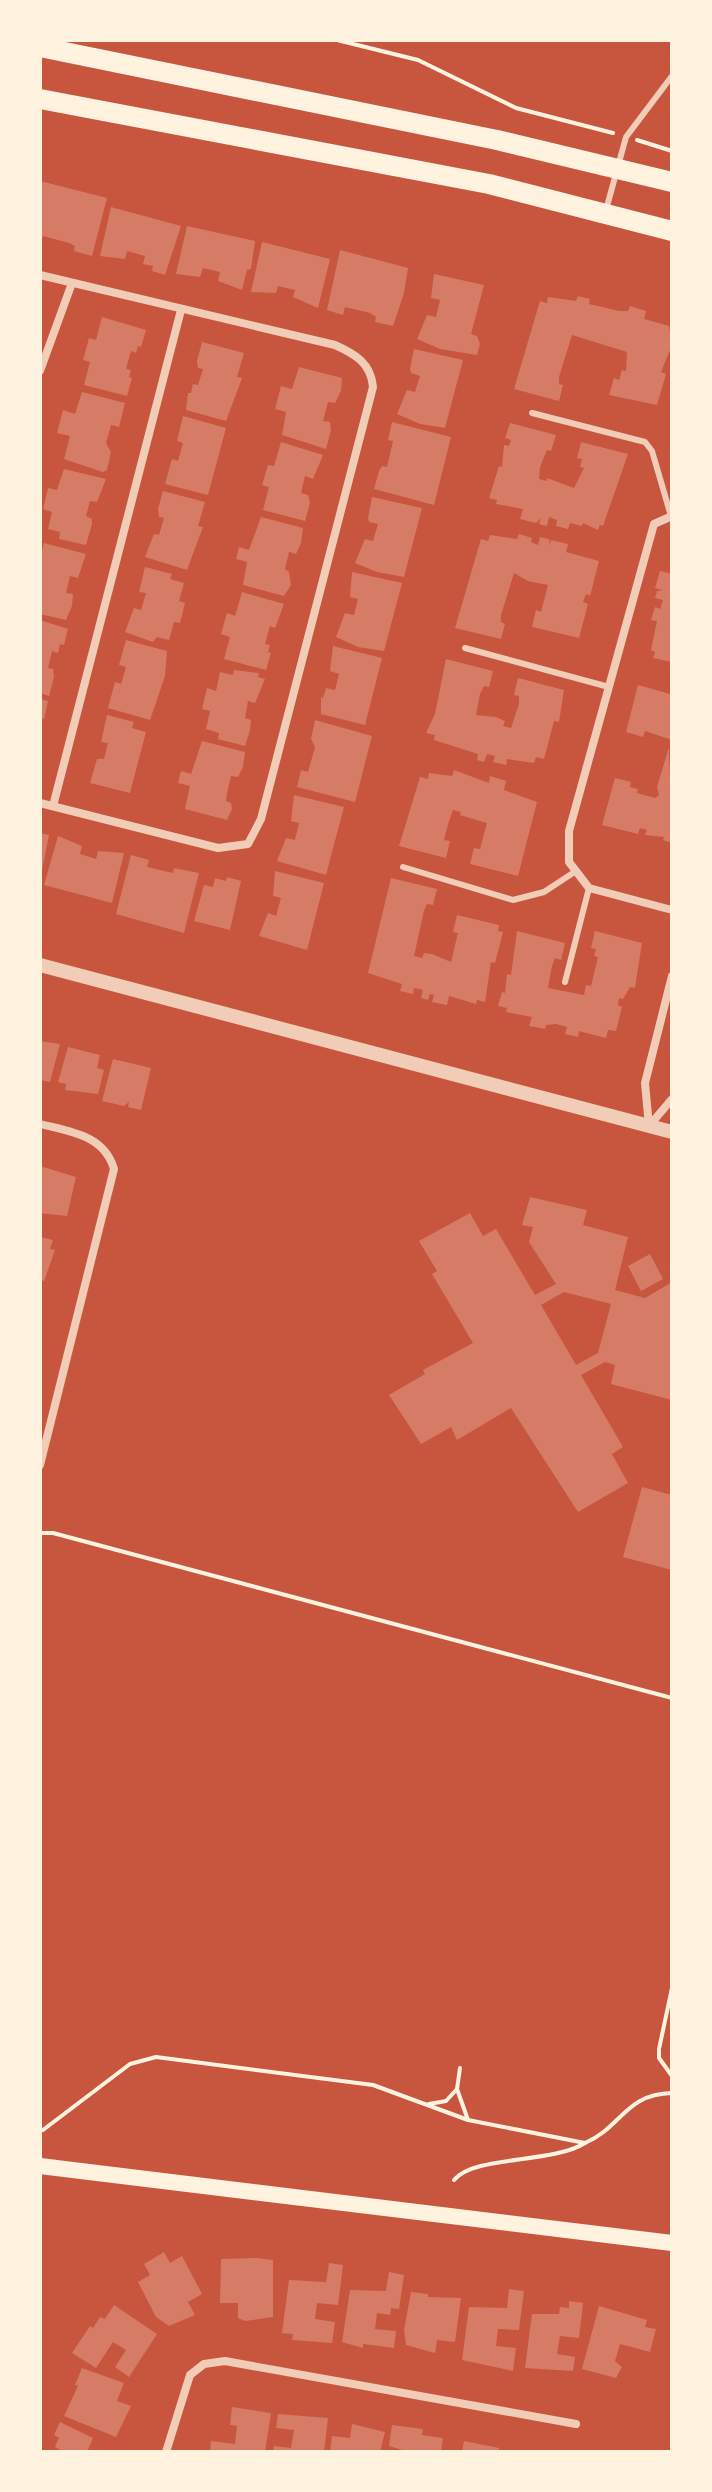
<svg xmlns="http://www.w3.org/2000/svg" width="712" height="2492" font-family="'Libre Baskerville',serif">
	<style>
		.building { fill: #d67c66; fill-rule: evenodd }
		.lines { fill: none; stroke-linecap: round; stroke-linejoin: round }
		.path { stroke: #fff3e0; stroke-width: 4 }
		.service { stroke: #f1ccb7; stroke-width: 6 }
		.minor { stroke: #f1ccb7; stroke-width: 8 }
		.tertiary { stroke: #f1ccb7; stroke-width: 14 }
		.secondary { stroke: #fff3e0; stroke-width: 16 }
		.primary { stroke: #fff3e0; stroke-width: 20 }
	</style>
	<rect width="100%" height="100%" fill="#c8553d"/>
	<g class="building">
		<path d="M 40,181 L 107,198 L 92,256 L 74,251 L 75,246 L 69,243 L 43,236 L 40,246 Z"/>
		<path d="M 111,207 L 181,226 L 165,275 L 152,271 L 153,266 L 143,264 L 145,256 L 127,251 L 125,259 L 100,256 Z"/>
		<path d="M 187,226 L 255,241 L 251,269 L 247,270 L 242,290 L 218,281 L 220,272 L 203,268 L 200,277 L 176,274 Z"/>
		<path d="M 262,242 L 330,259 L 318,308 L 293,297 L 295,290 L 278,286 L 276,293 L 251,292 Z"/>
		<path d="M 340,250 L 408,268 L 404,293 L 393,326 L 375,322 L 376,317 L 370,313 L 345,307 L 343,315 L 327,310 Z"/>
		<path d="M 434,274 L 484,285 L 471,334 L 477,336 L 480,344 L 477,355 L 440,349 L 417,339 L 427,315 L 436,317 L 440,300 L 431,298 Z"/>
		<path d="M 578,296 L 590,299 L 589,304 L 619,311 L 628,311 L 630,306 L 646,311 L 644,319 L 669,326 L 672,345 L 661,372 L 666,374 L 657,405 L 609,395 L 614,378 L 619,380 L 622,370 L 626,371 L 627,352 L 572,335 L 559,377 L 559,384 L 563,385 L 559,401 L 514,389 L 540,301 L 547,303 L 548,297 L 576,301 Z"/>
		<path d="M 102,317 L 146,330 L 141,347 L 138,346 L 136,353 L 131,351 L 126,369 L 131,370 L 129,377 L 132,378 L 127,396 L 84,385 L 90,362 L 83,360 L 89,338 L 96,340 Z"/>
		<path d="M 202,342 L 244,353 L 237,377 L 242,378 L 226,421 L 186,410 L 188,393 L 191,393 L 193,384 L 198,385 L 203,369 L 198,368 L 197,361 Z"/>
		<path d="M 414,349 L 463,360 L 445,428 L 420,424 L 397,414 L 407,390 L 415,392 L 420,376 L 411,373 L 410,369 Z"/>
		<path d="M 299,367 L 342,378 L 341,391 L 335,403 L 328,402 L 323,421 L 330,422 L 331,430 L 326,449 L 282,435 L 286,412 L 275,409 L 281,386 L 292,389 Z"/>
		<path d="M 82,392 L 125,403 L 119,427 L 111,425 L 106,443 L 111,452 L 107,470 L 103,472 L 64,459 L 70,436 L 57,433 L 63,410 L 75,414 Z"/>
		<path d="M 183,416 L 226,428 L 208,495 L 165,484 L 172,459 L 178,461 L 183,443 L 177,441 Z"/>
		<path d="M 392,422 L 451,437 L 434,505 L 374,489 L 379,471 L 382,466 L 387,467 L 393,441 L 388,440 Z"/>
		<path d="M 510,423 L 556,435 L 551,451 L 547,450 L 540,467 L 539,479 L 547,481 L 547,478 L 574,488 L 584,468 L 580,467 L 582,459 L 577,458 L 581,442 L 628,454 L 603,526 L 600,525 L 598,530 L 583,523 L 582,526 L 570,523 L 568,529 L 556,526 L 557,520 L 549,517 L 547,526 L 539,524 L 541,518 L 536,523 L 520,519 L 523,509 L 496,504 L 497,500 L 489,498 L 499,466 L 502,467 L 504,445 L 509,446 L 511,440 L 505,438 Z"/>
		<path d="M 281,442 L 323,455 L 313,479 L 305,476 L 301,493 L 308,495 L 310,503 L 305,521 L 263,510 L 269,487 L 262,485 L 268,465 L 274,466 Z"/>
		<path d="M 64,469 L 106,479 L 97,502 L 90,501 L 86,516 L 92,519 L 92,524 L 86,545 L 59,539 L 60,532 L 48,529 L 52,512 L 43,509 L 48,488 L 57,490 Z"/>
		<path d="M 163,491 L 205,502 L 198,526 L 203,527 L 187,570 L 145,557 L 154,534 L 159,535 L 164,518 L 159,517 L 158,509 Z"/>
		<path d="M 372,497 L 422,508 L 404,577 L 377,572 L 355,563 L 365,539 L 373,541 L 378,524 L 369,522 L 368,518 Z"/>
		<path d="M 261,517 L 303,528 L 301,543 L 296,554 L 289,552 L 285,569 L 289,572 L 291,585 L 284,596 L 243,585 L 247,562 L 236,559 L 239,547 L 249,550 Z"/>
		<path d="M 519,534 L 532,538 L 531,542 L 538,545 L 540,537 L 549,539 L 550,545 L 551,540 L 568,544 L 566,552 L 599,561 L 590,596 L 586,594 L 583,602 L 588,604 L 579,638 L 532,627 L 536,610 L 541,612 L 548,585 L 528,581 L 514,573 L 501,615 L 501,622 L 505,624 L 501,639 L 455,628 L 481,539 L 488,541 L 490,535 L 517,539 Z"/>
		<path d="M 44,543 L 86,554 L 78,578 L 70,576 L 66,593 L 73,594 L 72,606 L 66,620 L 40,614 L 40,558 Z"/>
		<path d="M 145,567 L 172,574 L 170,579 L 184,583 L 179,601 L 185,603 L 180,623 L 174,622 L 169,640 L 157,637 L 153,642 L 125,632 L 134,608 L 141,610 L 146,593 L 139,592 Z"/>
		<path d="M 660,571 L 672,574 L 672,662 L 653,658 L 655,652 L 651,650 L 657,621 L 651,620 L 655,607 L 660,609 L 663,600 L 655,598 L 657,591 L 663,590 L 655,588 Z"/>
		<path d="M 352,572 L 402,583 L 384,651 L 358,647 L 336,637 L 345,613 L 354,615 L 358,599 L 350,597 Z"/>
		<path d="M 242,592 L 284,604 L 275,628 L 270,626 L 265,644 L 270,645 L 268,652 L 271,653 L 266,670 L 224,659 L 230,637 L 221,634 L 227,613 L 235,616 Z"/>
		<path d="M 40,620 L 68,629 L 64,645 L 60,644 L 58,653 L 52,651 L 48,668 L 53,669 L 54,677 L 49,696 L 40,693 Z"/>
		<path d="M 126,640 L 167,651 L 165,676 L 150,720 L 108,708 L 115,682 L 121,684 L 126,667 L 119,665 Z"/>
		<path d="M 333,646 L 382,658 L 365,725 L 321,714 L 321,697 L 323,698 L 326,688 L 335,690 L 339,674 L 330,671 Z"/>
		<path d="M 446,659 L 493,671 L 489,687 L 484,686 L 480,694 L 476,715 L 496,717 L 505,721 L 503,726 L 511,728 L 519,704 L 519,696 L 514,695 L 518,678 L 564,690 L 559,722 L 554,721 L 544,759 L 536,757 L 534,763 L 507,759 L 506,765 L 493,762 L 495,756 L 487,754 L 484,762 L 477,760 L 478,754 L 434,740 L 435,735 L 426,733 L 435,714 Z"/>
		<path d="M 234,670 L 259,673 L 258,677 L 265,679 L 255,703 L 248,701 L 245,718 L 251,720 L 250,730 L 245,746 L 218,739 L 219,733 L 206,729 L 210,711 L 202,709 L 207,688 L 216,691 L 220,672 L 233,675 Z"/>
		<path d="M 638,685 L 670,694 L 672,740 L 645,731 L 643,737 L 626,732 Z"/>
		<path d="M 40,699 L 48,701 L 44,719 L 40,718 Z"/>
		<path d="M 107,715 L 134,722 L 132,728 L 146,732 L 130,793 L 90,783 L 97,759 L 104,759 L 108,743 L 101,742 Z"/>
		<path d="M 315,720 L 372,736 L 355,802 L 297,787 L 301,770 L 308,772 L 315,747 L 311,739 Z"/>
		<path d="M 202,741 L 245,752 L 243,767 L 238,777 L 231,776 L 227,793 L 226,801 L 231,803 L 232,809 L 227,820 L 185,809 L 190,786 L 178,783 L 181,771 L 191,774 Z"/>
		<path d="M 669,747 L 672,843 L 663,840 L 664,837 L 645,835 L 647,830 L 640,828 L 638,834 L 602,825 L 615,778 L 631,782 L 630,787 L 638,789 L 637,793 L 655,798 L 659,795 L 657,787 Z"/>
		<path d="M 454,770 L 489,783 L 490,776 L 506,781 L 504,790 L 537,802 L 518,876 L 470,864 L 474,848 L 480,849 L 487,823 L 460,815 L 461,812 L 453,810 L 448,824 L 444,840 L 450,841 L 446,858 L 399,846 L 420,777 L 428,779 L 429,773 L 452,776 Z"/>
		<path d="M 294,795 L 344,807 L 326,875 L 277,861 L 286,838 L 295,840 L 299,823 L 291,821 Z"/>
		<path d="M 40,833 L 49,835 L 41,875 L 40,875 Z"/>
		<path d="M 58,836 L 82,846 L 80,854 L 96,859 L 98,851 L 124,853 L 112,903 L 44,885 Z"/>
		<path d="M 131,855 L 149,860 L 147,867 L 173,873 L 174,868 L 199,873 L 184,933 L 116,914 Z"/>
		<path d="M 275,871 L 324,883 L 307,950 L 259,936 L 268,913 L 276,916 L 281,898 L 273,896 Z"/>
		<path d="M 227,877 L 241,881 L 230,930 L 194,921 L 204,885 L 213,887 L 215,878 L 226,881 Z"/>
		<path d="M 391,878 L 437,889 L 433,905 L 427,904 L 424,911 L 414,956 L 422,958 L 424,953 L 432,954 L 451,962 L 458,933 L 453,932 L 457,915 L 499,925 L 498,931 L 503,932 L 495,963 L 491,962 L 485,1002 L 477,1000 L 476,1004 L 449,996 L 447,1005 L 432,1002 L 434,995 L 430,994 L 428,1000 L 421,998 L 423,990 L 414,988 L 413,994 L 400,991 L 402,984 L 368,973 Z"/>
		<path d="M 517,931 L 565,943 L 561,960 L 555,958 L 552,966 L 548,988 L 584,995 L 586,985 L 591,986 L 598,957 L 594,956 L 596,949 L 591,948 L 595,931 L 642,943 L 635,988 L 630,987 L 623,999 L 619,998 L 618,1005 L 622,1007 L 616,1031 L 608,1030 L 606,1038 L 579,1031 L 578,1037 L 565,1034 L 567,1027 L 556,1024 L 546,1025 L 545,1029 L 529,1026 L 532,1017 L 506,1012 L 507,1008 L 498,1006 L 502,992 L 505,993 L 507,974 L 511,975 Z"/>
		<path d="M 40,1041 L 60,1044 L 50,1082 L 40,1080 Z"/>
		<path d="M 68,1047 L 100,1055 L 97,1068 L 104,1070 L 98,1094 L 65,1090 L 66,1084 L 58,1082 Z"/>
		<path d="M 113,1059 L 151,1068 L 141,1110 L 128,1107 L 129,1102 L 124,1106 L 102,1101 Z"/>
		<path d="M 40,1166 L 76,1177 L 67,1216 L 40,1213 Z"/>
		<path d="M 530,1197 L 587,1210 L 583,1225 L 628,1237 L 615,1290 L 645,1298 L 672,1282 L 672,1400 L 611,1384 L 615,1365 L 605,1362 L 581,1375 L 623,1447 L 612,1454 L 628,1483 L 578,1512 L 511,1408 L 457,1440 L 451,1427 L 421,1444 L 389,1395 L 425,1374 L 423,1370 L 473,1343 L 432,1274 L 437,1271 L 419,1241 L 470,1213 L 483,1236 L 496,1229 L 535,1295 L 556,1284 L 529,1242 L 533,1227 L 522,1225 ZM 564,1292 L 611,1304 L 598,1353 L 576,1365 L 541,1305 Z"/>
		<path d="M 40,1237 L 53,1240 L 50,1249 L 55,1250 L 44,1281 L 40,1280 Z"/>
		<path d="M 650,1254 L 663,1279 L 641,1291 L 628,1266 Z"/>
		<path d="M 642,1487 L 672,1495 L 672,1570 L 623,1557 Z"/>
		<path d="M 164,2252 L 170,2263 L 182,2256 L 202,2294 L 188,2302 L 195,2315 L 169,2326 L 156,2317 L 138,2282 L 150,2275 L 144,2264 Z"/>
		<path d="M 256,2258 L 273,2260 L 273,2317 L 245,2321 L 238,2318 L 238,2303 L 220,2303 L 221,2259 Z"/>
		<path d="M 329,2263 L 343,2265 L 338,2305 L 317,2303 L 315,2319 L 335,2322 L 332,2343 L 292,2340 L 293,2334 L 282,2333 L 289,2280 L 326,2282 Z"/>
		<path d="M 389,2272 L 404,2275 L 399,2309 L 391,2308 L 390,2315 L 377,2313 L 375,2329 L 396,2331 L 394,2348 L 363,2344 L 363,2348 L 342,2342 L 350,2290 L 386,2291 Z"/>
		<path d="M 509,2289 L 524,2291 L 519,2330 L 498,2329 L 496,2346 L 516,2348 L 513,2371 L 462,2360 L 469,2307 L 507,2308 Z"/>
		<path d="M 411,2292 L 428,2294 L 428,2297 L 461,2298 L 455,2342 L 437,2340 L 435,2353 L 406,2345 L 404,2330 Z"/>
		<path d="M 569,2301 L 583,2303 L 579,2338 L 560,2336 L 557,2354 L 575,2357 L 573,2371 L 525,2368 L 532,2314 L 559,2314 L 560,2307 L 569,2308 Z"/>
		<path d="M 114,2305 L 157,2334 L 129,2377 L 115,2367 L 126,2350 L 113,2342 L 96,2368 L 72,2353 L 90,2326 L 93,2328 L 100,2317 L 105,2319 Z"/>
		<path d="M 599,2306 L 647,2320 L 645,2327 L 656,2329 L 650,2352 L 620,2344 L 615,2361 L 622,2367 L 616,2378 L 582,2369 Z"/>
		<path d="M 82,2368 L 124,2383 L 117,2401 L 131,2406 L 116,2437 L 64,2416 L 78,2386 L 75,2385 Z"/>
		<path d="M 232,2407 L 271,2413 L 265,2452 L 210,2452 L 211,2441 L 235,2444 L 237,2426 L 230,2425 Z"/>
		<path d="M 278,2414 L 328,2418 L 324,2452 L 273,2452 L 274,2446 L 291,2448 L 294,2430 L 276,2428 Z"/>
		<path d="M 60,2422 L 93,2438 L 87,2452 L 64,2452 L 55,2447 L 59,2438 L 54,2435 Z"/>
		<path d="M 352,2424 L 385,2432 L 380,2452 L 330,2452 L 332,2436 L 350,2438 Z"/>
		<path d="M 392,2425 L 423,2429 L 422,2435 L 443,2438 L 441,2452 L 409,2452 L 389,2446 Z"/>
		<path d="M 464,2441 L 499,2448 L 499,2452 L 462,2452 Z"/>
	</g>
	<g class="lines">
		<g class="path">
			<path d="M 337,40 L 418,60 L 516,108 L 613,133"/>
			<path d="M 589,40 L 603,40"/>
			<path d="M 637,140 L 672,151"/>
			<path d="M 40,1533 L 53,1533 L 672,1698"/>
			<path d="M 672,1988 L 659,2049 L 659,2058 L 672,2076"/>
			<path d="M 460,2068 L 457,2089 L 468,2120"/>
			<path d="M 429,2104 L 446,2101 L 457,2089"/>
			<path d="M 43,2130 L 130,2064 L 156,2057 L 373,2085 L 468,2120 L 585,2143 C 622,2127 625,2094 672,2093"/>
			<path d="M 454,2180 C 474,2155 552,2164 585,2143"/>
		</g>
		<g class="service">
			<path d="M 606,210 L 626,137 L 672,76"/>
			<path d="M 532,413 L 645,442 L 652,451 L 671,516"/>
			<path d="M 465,648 L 609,687"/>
			<path d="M 403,867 L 513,900 L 544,892 L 576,871"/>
			<path d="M 565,982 L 589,888"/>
		</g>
		<g class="minor">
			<path d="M 40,275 L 335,345 C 355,354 371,363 373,387 L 261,819 L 248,844 L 218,848 L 40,803"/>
			<path d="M 40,371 L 72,283"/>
			<path d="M 672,516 L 654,524 L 569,831 L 569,862 L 589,888 L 672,910"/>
			<path d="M 53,806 L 181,310"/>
			<path d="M 40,1124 C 71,1132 104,1135 114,1169 L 40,1465"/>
			<path d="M 649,1126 L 645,1083 L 672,976"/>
			<path d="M 649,1126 L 672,1099"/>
			<path d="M 166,2452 L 190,2375 L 204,2364 L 225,2361 L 576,2424"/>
		</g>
		<path class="tertiary" d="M 40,965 L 672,1132"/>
		<path class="secondary" d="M 40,2166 L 672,2243"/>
		<g class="primary">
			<path d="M 40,47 L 497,140 L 672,182"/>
			<path d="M 40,99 L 489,184 L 672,231"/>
		</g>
	</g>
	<rect width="712" height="2492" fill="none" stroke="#fff3e0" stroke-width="84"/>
</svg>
